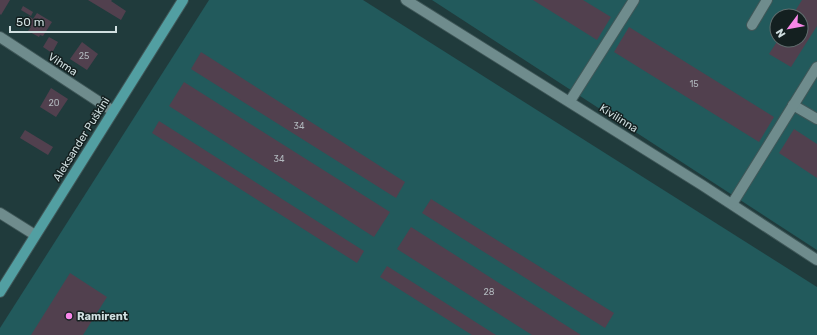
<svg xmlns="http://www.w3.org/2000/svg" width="817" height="335" font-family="Rubik,sans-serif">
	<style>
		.green { fill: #225a5c; fill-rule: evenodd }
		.building { fill: #51404e }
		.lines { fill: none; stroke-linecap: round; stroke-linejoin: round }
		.minor-casing { stroke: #3f5758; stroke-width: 12 }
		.major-casing { stroke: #3f5758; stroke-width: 12 }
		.minor { stroke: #6f8c8d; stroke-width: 10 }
		.major { stroke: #529fa2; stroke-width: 10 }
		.poi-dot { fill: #f987e9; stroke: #142020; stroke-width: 1.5 }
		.labels { text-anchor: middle; stroke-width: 3; stroke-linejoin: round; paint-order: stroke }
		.number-label { font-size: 9px; fill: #b0b7bc }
		.street-label { font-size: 11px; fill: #d0dfe0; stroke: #142020 }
		.poi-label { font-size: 11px; font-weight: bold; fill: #d0dfe0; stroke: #142020; text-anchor: start }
	</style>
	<rect width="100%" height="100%" fill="#203b3c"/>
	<g class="green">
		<path d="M 209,0 L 363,0 L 817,287 L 817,335 L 0,335 L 0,328 Z"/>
		<path d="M 432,0 L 817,0 L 817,250 ZM 777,16 L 801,16 L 801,40 L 777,40 Z"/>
	</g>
	<g class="building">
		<path d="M 0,0 L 10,0 L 1,15 L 0,14 Z"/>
		<path d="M 88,0 L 112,0 L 111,1 L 126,11 L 121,20 Z"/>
		<path d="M 533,0 L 583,0 L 611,17 L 597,40 Z"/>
		<path d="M 802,0 L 817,0 L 817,26 L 791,67 L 769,54 L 778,40 L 801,40 L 801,16 L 792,16 Z"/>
		<path d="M 23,6 L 33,12 L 31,16 L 21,10 Z"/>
		<path d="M 37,13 L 52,22 L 43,36 L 40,35 L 39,37 L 28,31 L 31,27 L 25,23 L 29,16 L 33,19 Z"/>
		<path d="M 629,27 L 774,117 L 759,142 L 614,52 Z"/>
		<path d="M 49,37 L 58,42 L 52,53 L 43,47 Z"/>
		<path d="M 82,42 L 98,54 L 87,70 L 70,59 Z"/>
		<path d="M 201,52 L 405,182 L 396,198 L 191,69 Z"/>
		<path d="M 184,82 L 390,212 L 374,237 L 169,106 Z"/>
		<path d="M 51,88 L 68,99 L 56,117 L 40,107 Z"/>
		<path d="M 159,121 L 364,251 L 357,263 L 152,133 Z"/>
		<path d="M 794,129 L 817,144 L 817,178 L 779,153 Z"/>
		<path d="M 25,130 L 53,147 L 48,155 L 20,138 Z"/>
		<path d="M 431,199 L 614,313 L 605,328 L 422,213 Z"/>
		<path d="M 411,227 L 581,335 L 532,335 L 397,249 Z"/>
		<path d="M 387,266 L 496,335 L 472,335 L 380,277 Z"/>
		<path d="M 70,273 L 107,297 L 83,335 L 31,335 Z"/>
	</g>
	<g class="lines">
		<g class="minor-casing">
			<g id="minor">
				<path d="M 406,0 L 702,185 L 817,260"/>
				<path d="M 752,25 L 767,0"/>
				<path d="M 0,37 L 113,111"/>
				<path d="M 570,101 L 634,0"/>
				<path d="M 793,105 L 817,119"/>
				<path d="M 732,204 L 817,67"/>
				<path d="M 0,213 L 35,235"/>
			</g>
		</g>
		<g class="major-casing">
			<path id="major" d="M 0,292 L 183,0"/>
		</g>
		<use href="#minor" class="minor"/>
		<use href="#major" class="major"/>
	</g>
	<circle class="poi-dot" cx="69" cy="316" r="4"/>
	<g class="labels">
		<g class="number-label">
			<text x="84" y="59">25</text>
			<text x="694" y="87">15</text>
			<text x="54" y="106">20</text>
			<text x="299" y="129">34</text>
			<text x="279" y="162">34</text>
			<text x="489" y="295">28</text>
		</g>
		<g class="street-label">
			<text transform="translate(63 64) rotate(33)" y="4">Vihma</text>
			<text transform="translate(619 118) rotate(32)" y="4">Kivilinna</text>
			<text transform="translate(81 139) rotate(-58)" y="4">Aleksander Puškini</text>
		</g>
		<g class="poi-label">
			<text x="77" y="320">Ramirent</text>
		</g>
	</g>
	<g transform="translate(789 28) rotate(238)"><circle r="19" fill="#142020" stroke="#5f6c6d"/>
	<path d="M0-3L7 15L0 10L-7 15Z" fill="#f987e9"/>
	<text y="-6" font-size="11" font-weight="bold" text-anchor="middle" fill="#d0dfe0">N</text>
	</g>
	<path d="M10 26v6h106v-6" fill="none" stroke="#d0dfe0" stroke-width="2"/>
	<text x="16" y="26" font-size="12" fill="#d0dfe0" stroke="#142020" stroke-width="3" paint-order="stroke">50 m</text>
</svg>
